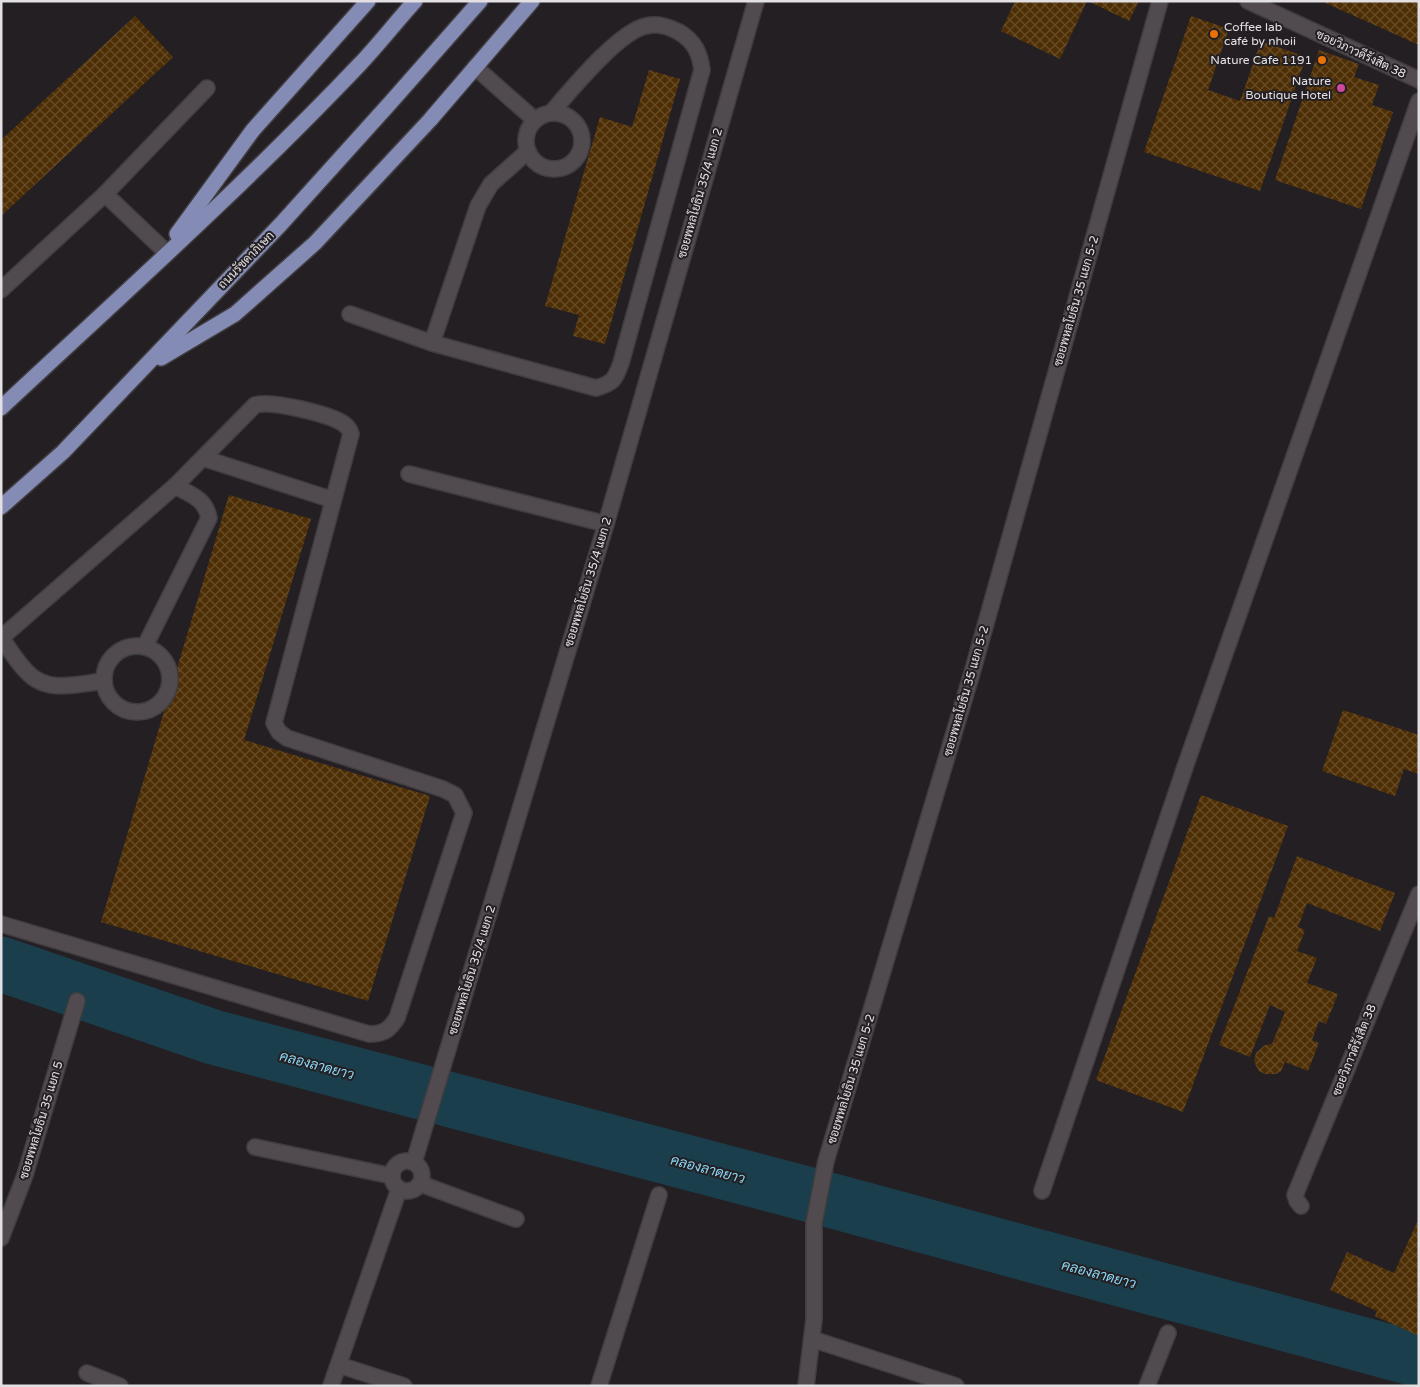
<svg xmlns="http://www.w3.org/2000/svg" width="1420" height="1387" font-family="'Varela Round',Sarabun,sans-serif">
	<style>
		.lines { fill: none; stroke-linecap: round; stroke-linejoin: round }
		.river { stroke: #1a3e4b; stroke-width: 55 }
		.building { fill: url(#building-cross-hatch) }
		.lane-casing { stroke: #403d40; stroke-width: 18 }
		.street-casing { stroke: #403d40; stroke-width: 18 }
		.primary-casing { stroke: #403d40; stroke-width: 18 }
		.lane { stroke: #514b50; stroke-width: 15 }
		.street { stroke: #514b50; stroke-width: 15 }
		.primary { stroke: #848bb4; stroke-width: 15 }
		.food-dot { fill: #e8710a; stroke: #241f23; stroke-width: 2 }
		.hotel-dot { fill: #d1479c; stroke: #241f23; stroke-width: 2 }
		.labels { text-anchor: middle; stroke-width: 4; stroke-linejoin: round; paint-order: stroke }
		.poi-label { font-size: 12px; fill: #e3e0e3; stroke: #241f23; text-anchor: end }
		.street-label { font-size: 12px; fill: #e3e0e3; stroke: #241f23 }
		.water-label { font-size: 14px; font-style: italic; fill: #89d9f6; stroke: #241f23 }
	</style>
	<defs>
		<pattern id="building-cross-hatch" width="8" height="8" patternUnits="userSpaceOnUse" patternTransform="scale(1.25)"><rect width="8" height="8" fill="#4e2e04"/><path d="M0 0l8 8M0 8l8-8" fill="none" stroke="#674c28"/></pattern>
	</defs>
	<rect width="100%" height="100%" fill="#241f23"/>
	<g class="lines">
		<path class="river" d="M 1,964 L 213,1037 L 822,1198 L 1419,1360"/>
	</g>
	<g class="building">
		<path d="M 1015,1 L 1087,1 L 1060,59 L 1001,31 Z"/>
		<path d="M 1088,1 L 1139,1 L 1129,21 Z"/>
		<path d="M 1321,1 L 1419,1 L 1419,45 Z"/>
		<path d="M 135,16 L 173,57 L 1,216 L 1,140 Z"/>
		<path d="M 1191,16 L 1229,29 L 1208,90 L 1240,101 L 1261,41 L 1306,57 L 1260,191 L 1144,152 Z"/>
		<path d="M 1319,50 L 1359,64 L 1354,77 L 1379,85 L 1372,105 L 1393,112 L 1361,209 L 1275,180 Z"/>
		<path d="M 649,70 L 680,79 L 605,344 L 573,336 L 579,315 L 545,306 L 600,117 L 632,127 Z"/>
		<path d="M 229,495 L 311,519 L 244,740 L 430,796 L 368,1001 L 101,922 Z"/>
		<path d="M 1343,710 L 1419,735 L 1419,774 L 1404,769 L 1395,796 L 1322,771 Z"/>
		<path d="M 1201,795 L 1288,826 L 1183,1112 L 1096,1080 Z"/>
		<path d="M 1297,856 L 1395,893 L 1380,931 L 1307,903 L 1298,927 L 1305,930 L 1297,951 L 1317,958 L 1307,983 L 1338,994 L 1326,1024 L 1319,1021 L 1312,1040 L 1319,1043 L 1308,1071 L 1285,1062 L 1281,1071 L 1276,1074 L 1265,1074 L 1259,1071 L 1256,1066 L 1254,1060 L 1256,1053 L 1265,1045 L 1272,1044 L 1285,1012 L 1270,1005 L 1250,1057 L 1219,1045 L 1269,916 L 1274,918 Z"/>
		<path d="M 1419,1218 L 1419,1336 L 1375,1316 L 1377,1311 L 1330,1290 L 1347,1252 L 1394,1273 Z"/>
	</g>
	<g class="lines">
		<g class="lane-casing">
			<g id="lane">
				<path d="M 475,67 L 535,120"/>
				<circle cx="554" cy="141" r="28"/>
				<path d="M 165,251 L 105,194 L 207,88"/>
				<path d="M 1,290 L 105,194"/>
				<path d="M 350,314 L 432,343 L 596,388 C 613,383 615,380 621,363 L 702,70 C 700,53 694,41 679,32 C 670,27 657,23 646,26 C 619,31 570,91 551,113"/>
				<path d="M 432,343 L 478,206 L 491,184 L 528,151"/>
				<path d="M 409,474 L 606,524"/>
				<path d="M 1,637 C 9,649 17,662 27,672 C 47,694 78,684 104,681"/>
				<path d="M 1,638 L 175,486 L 255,405 C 271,400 330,414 344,424 C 348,427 350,430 351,434 L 274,723 L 279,732 L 287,738 L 443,789 L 455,795 L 464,813 L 397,1018 C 389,1030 384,1034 369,1034 L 1,924"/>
				<path d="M 145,646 L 209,518 C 205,498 191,495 175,486"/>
				<circle cx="137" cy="679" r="33"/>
			</g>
		</g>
		<g class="street-casing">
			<g id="street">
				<path d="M 1248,1 L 1419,80"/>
				<path d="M 203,458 L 333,500"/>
				<path d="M 255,1147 L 392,1176"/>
				<circle cx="407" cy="1176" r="15"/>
				<path d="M 414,1162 L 606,524 L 756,1"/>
				<path d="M 421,1184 L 516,1219"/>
				<path d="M 1042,1191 L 1185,767 L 1419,101"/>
				<path d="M 1301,1206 L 1297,1201 L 1295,1195 L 1419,894"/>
				<path d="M 1,1238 L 25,1175 L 77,1001"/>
				<path d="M 812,1339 L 956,1386"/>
				<path d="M 339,1365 L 404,1386"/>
				<path d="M 87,1373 L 120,1386"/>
				<path d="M 331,1386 L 399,1189"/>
				<path d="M 599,1386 L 659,1195"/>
				<path d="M 806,1386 L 814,1319 L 814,1223 L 826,1161 L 972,673 L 1160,1"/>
				<path d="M 1147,1386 L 1168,1333"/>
			</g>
		</g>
		<g class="primary-casing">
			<g id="primary">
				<path d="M 177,234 L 253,130 L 368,1"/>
				<path d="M 161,358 L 235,314 L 315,243 L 430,120 L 532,1"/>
				<path d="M 1,408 C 122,295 246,184 360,64 C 379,44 396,22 415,1"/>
				<path d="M 1,507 L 63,452 L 281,224 L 391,102 L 480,1"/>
			</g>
		</g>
		<use href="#lane" class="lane"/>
		<use href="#street" class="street"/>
		<use href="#primary" class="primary"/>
	</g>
	<g class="food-dot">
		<circle cx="1214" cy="34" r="5"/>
		<circle cx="1322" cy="60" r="5"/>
	</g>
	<circle class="hotel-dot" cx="1341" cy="88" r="5"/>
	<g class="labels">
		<g class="poi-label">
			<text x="1224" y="31" text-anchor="start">Coffee lab<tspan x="1224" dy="14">café by nhoii</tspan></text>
			<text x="1312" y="64">Nature Cafe 1191</text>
			<text x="1331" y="85">Nature<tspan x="1331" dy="14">Boutique Hotel</tspan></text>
		</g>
		<g class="street-label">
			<text transform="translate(1361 54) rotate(25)" y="4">ซอยวิภาวดีรังสิต 38</text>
			<text transform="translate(700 193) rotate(-74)" y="4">ซอยพหลโยธิน 35/4 แยก 2</text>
			<text transform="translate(246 260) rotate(-46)" y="4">ถนนรัชดาภิเษก</text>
			<text transform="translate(1076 301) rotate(-74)" y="4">ซอยพหลโยธิน 35 แยก 5-2</text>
			<text transform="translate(588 582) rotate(-73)" y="4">ซอยพหลโยธิน 35/4 แยก 2</text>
			<text transform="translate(966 691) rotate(-74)" y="4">ซอยพหลโยธิน 35 แยก 5-2</text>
			<text transform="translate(472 970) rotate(-73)" y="4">ซอยพหลโยธิน 35/4 แยก 2</text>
			<text transform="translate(1354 1050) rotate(-68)" y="4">ซอยวิภาวดีรังสิต 38</text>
			<text transform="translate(851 1079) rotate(-73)" y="4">ซอยพหลโยธิน 35 แยก 5-2</text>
			<text transform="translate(41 1120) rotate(-73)" y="4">ซอยพหลโยธิน 35 แยก 5</text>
		</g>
		<g class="water-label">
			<text transform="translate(317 1065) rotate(15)" y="5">คลองลาดยาว</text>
			<text transform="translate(708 1169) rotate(15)" y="5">คลองลาดยาว</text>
			<text transform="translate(1099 1274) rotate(15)" y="5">คลองลาดยาว</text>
		</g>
	</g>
	<rect width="1420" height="1387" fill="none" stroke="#e3e0e3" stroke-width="5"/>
</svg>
